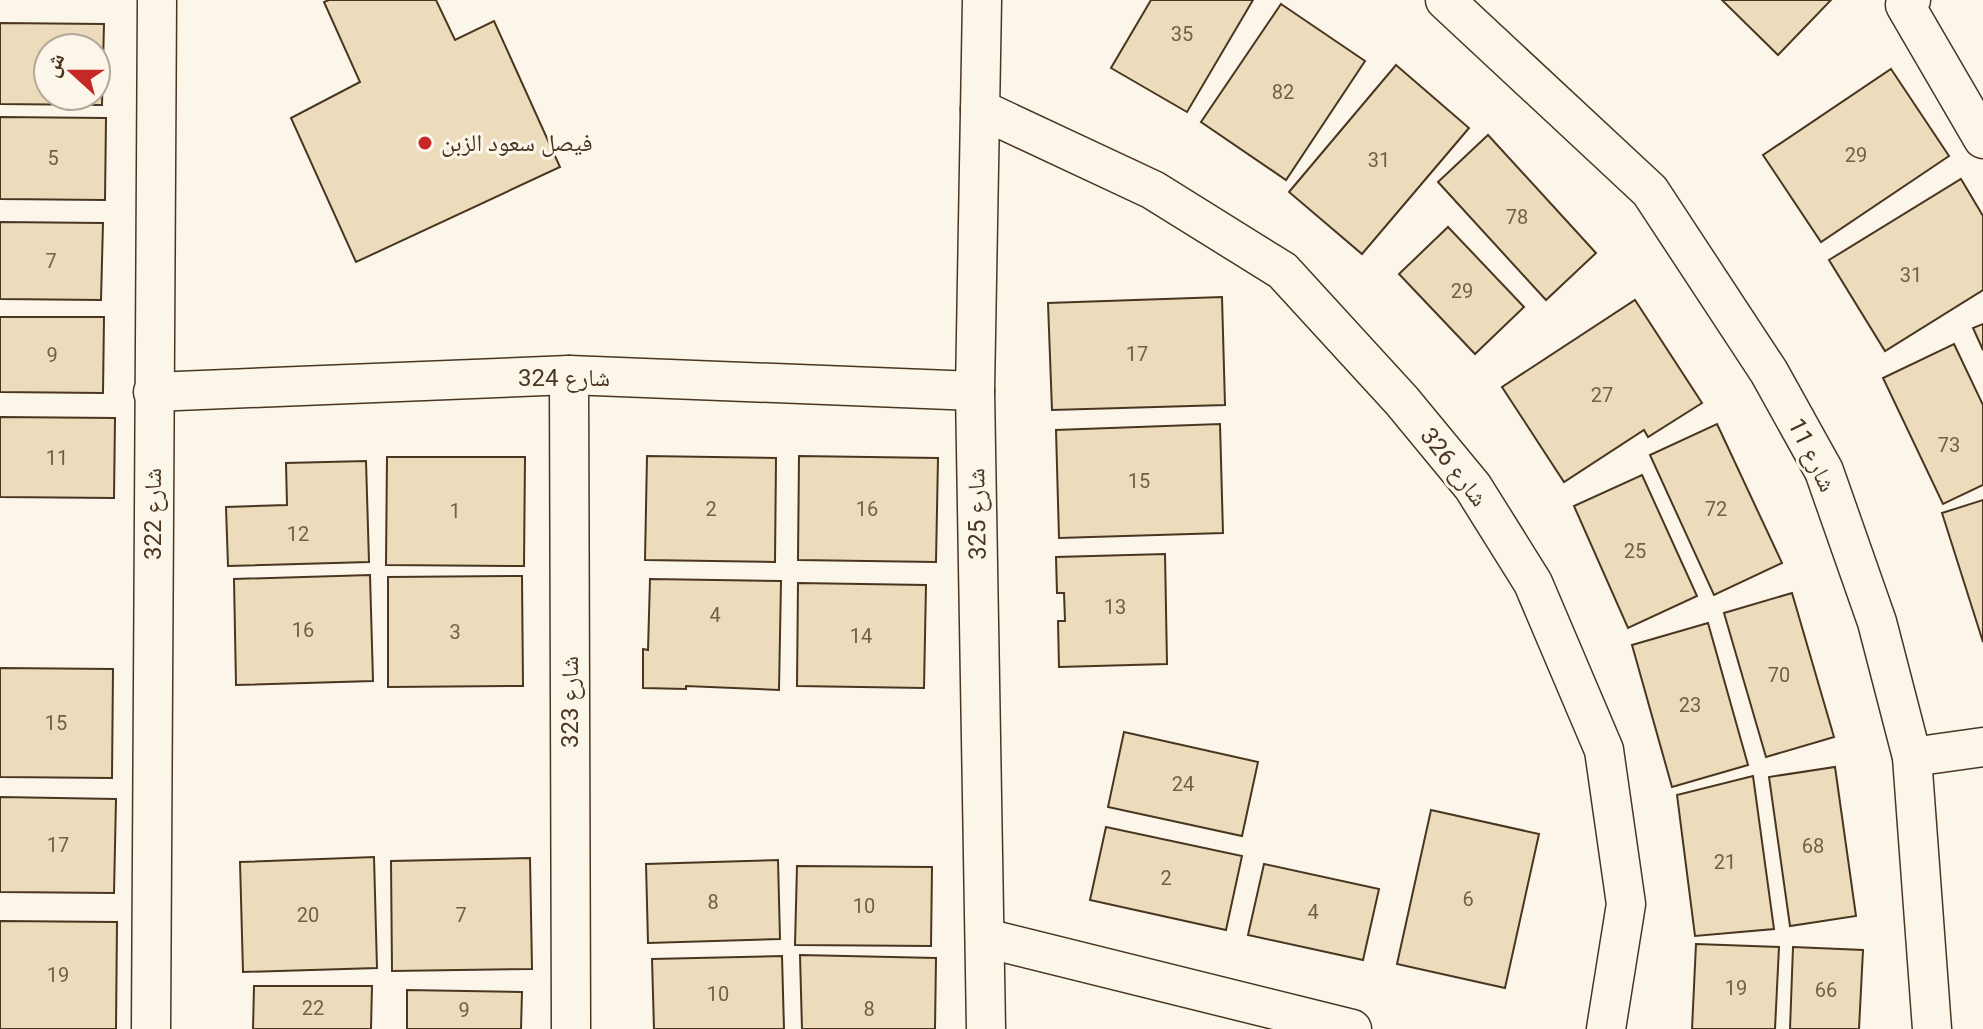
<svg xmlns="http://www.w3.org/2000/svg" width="1983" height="1029" font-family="Roboto,'Noto Naskh Arabic',sans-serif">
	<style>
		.building { fill: #ecdcbc; stroke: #4a3520; stroke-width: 2; fill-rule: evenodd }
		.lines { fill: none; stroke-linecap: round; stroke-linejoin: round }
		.street-casing { stroke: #4a3520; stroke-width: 41 }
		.street { stroke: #fbf6e9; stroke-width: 38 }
		.poi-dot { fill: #c62828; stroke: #fbf6e9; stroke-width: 3 }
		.labels { text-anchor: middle; stroke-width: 6; stroke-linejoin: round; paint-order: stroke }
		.number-label { font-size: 20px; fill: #725f47 }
		.poi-label { font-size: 24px; fill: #4a3520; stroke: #fbf6e9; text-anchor: start }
		.street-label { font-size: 24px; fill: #4a3520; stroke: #fbf6e9 }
	</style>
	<rect width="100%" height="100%" fill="#fbf6e9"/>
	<g class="building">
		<path d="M 329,0 L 436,0 L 455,40 L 494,21 L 560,167 L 356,262 L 291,118 L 360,82 L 324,2 Z"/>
		<path d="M 1151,0 L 1253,0 L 1187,112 L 1111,68 Z"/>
		<path d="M 1722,0 L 1831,0 L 1778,55 Z"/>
		<path d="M 1281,4 L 1365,61 L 1286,180 L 1201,122 Z"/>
		<path d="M 0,23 L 104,24 L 102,105 L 0,104 ZM 48,48 L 96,48 L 96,96 L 48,96 Z"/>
		<path d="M 1396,65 L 1469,128 L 1362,254 L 1289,192 Z"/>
		<path d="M 1891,69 L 1949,156 L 1821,242 L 1763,155 Z"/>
		<path d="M 0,117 L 106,118 L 105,200 L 0,199 Z"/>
		<path d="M 1488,135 L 1596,253 L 1546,300 L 1438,182 Z"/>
		<path d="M 1961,179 L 1983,216 L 1983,290 L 1885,351 L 1829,260 Z"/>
		<path d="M 0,222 L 103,223 L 101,300 L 0,299 Z"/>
		<path d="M 1448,227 L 1524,307 L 1475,354 L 1399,274 Z"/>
		<path d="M 1222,297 L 1225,405 L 1052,410 L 1048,303 Z"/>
		<path d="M 1635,300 L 1702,403 L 1648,437 L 1644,430 L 1564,482 L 1502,387 Z"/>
		<path d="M 0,317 L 104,317 L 103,393 L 0,392 Z"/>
		<path d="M 1983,324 L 1983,350 L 1973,328 Z"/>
		<path d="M 1954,344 L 1983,405 L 1983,485 L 1943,504 L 1883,378 Z"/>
		<path d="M 0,417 L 115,418 L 114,498 L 0,497 Z"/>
		<path d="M 1220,424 L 1223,533 L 1059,538 L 1056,430 Z"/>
		<path d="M 1717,424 L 1782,563 L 1714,595 L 1650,455 Z"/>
		<path d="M 647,456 L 776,458 L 775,562 L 645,560 Z"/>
		<path d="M 799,456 L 938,458 L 936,562 L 798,560 Z"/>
		<path d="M 387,457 L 525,457 L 524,566 L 386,565 Z"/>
		<path d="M 366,461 L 369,562 L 228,566 L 226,507 L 287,505 L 286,463 Z"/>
		<path d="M 1642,475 L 1697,596 L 1628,628 L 1574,506 Z"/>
		<path d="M 1983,500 L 1983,642 L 1942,513 Z"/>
		<path d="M 1165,554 L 1167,664 L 1059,667 L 1058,621 L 1065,621 L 1064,593 L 1057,593 L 1056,557 Z"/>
		<path d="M 370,575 L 373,681 L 236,685 L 234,579 Z"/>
		<path d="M 522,576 L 523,686 L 388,687 L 388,577 Z"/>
		<path d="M 650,579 L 781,581 L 779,690 L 686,686 L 686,689 L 643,688 L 643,649 L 648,650 Z"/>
		<path d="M 798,583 L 926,585 L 924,688 L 797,686 Z"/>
		<path d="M 1792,593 L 1834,737 L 1766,757 L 1724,613 Z"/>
		<path d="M 1708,623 L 1748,765 L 1672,787 L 1632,645 Z"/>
		<path d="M 0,668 L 113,669 L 112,778 L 0,777 Z"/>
		<path d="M 1124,732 L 1258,762 L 1242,836 L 1108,807 Z"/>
		<path d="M 1835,767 L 1856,916 L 1790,926 L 1769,777 Z"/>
		<path d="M 1753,776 L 1774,929 L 1695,936 L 1677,795 Z"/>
		<path d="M 0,797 L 116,799 L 114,893 L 0,892 Z"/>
		<path d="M 1431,810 L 1539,834 L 1505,988 L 1397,964 Z"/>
		<path d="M 1106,827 L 1242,856 L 1226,930 L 1090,900 Z"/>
		<path d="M 374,857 L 377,968 L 243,972 L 240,862 Z"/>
		<path d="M 530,858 L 532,969 L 392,971 L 391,861 Z"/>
		<path d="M 778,860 L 780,939 L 648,943 L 646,864 Z"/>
		<path d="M 1264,864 L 1379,889 L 1363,960 L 1248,935 Z"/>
		<path d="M 797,866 L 932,867 L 931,946 L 795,945 Z"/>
		<path d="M 0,921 L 117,922 L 116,1029 L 0,1029 Z"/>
		<path d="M 1696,944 L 1779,947 L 1775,1029 L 1692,1029 Z"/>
		<path d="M 1793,947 L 1863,950 L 1859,1029 L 1790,1029 Z"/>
		<path d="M 800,955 L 936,958 L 935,1029 L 802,1029 Z"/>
		<path d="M 782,956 L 784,1029 L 654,1029 L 652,959 Z"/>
		<path d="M 254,986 L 372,986 L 371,1029 L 253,1029 Z"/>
		<path d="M 407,990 L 522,992 L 521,1029 L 407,1029 Z"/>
	</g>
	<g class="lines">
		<g class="street-casing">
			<g id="street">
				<path d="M 982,0 L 975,391 L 986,1029"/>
				<path d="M 1445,0 L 1650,191 L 1769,372 L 1824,471 L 1877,622 L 1912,757 L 1932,1029"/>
				<path d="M 1911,0 L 1905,5 L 1983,139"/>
				<path d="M 980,109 L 1153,190 L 1283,271 L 1402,401 L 1473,487 L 1533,583 L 1604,750 L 1626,904 L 1606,1029"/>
				<path d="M 569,375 L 571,1029"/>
				<path d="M 153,392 L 569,375 L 975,391"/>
				<path d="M 1912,757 L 1983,747"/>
				<path d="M 985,938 L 1352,1029"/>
				<path d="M 151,1029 L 157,0"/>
			</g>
		</g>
		<use href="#street" class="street"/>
	</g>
	<circle class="poi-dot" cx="425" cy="143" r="8"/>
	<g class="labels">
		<g class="number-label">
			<text x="1182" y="41">35</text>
			<text x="1283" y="99">82</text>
			<text x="1856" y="162">29</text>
			<text x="53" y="165">5</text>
			<text x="1379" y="167">31</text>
			<text x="1517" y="224">78</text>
			<text x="51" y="268">7</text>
			<text x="1911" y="282">31</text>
			<text x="1462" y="298">29</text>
			<text x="1137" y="361">17</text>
			<text x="52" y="362">9</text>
			<text x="1602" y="402">27</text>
			<text x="1949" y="452">73</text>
			<text x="57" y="465">11</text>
			<text x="1139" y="488">15</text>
			<text x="711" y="516">2</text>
			<text x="867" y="516">16</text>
			<text x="1716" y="516">72</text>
			<text x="455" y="518">1</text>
			<text x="298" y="541">12</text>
			<text x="1635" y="558">25</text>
			<text x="1115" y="614">13</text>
			<text x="715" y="622">4</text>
			<text x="303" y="637">16</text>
			<text x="455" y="639">3</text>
			<text x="861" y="643">14</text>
			<text x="1779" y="682">70</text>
			<text x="1690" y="712">23</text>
			<text x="56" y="730">15</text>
			<text x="1183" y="791">24</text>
			<text x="58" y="852">17</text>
			<text x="1813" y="853">68</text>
			<text x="1725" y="869">21</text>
			<text x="1166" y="885">2</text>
			<text x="1468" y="906">6</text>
			<text x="713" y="909">8</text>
			<text x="864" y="913">10</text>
			<text x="1313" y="919">4</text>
			<text x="308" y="922">20</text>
			<text x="461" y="922">7</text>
			<text x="58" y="982">19</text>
			<text x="1736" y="995">19</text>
			<text x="1826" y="997">66</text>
			<text x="718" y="1001">10</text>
			<text x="313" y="1015">22</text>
			<text x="869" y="1016">8</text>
			<text x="464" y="1017">9</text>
		</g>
		<g class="poi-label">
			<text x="441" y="151">فيصل سعود الزبن</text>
		</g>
		<g class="street-label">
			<text x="564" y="386">شارع 324</text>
			<text transform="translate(1812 455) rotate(64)" y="8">شارع 11</text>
			<text transform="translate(1454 467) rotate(52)" y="8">شارع 326</text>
			<text transform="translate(153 514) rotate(-90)" y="8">شارع 322</text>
			<text transform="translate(977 514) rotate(-91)" y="8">شارع 325</text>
			<text transform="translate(570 702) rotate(-90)" y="8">شارع 323</text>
		</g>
	</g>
	<g transform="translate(72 72) rotate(291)"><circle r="38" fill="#fbf6e9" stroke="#b4a999" stroke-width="2"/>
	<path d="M0-6L14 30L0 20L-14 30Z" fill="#c62828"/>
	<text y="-12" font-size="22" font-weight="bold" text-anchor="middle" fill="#4a3520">ش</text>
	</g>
</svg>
